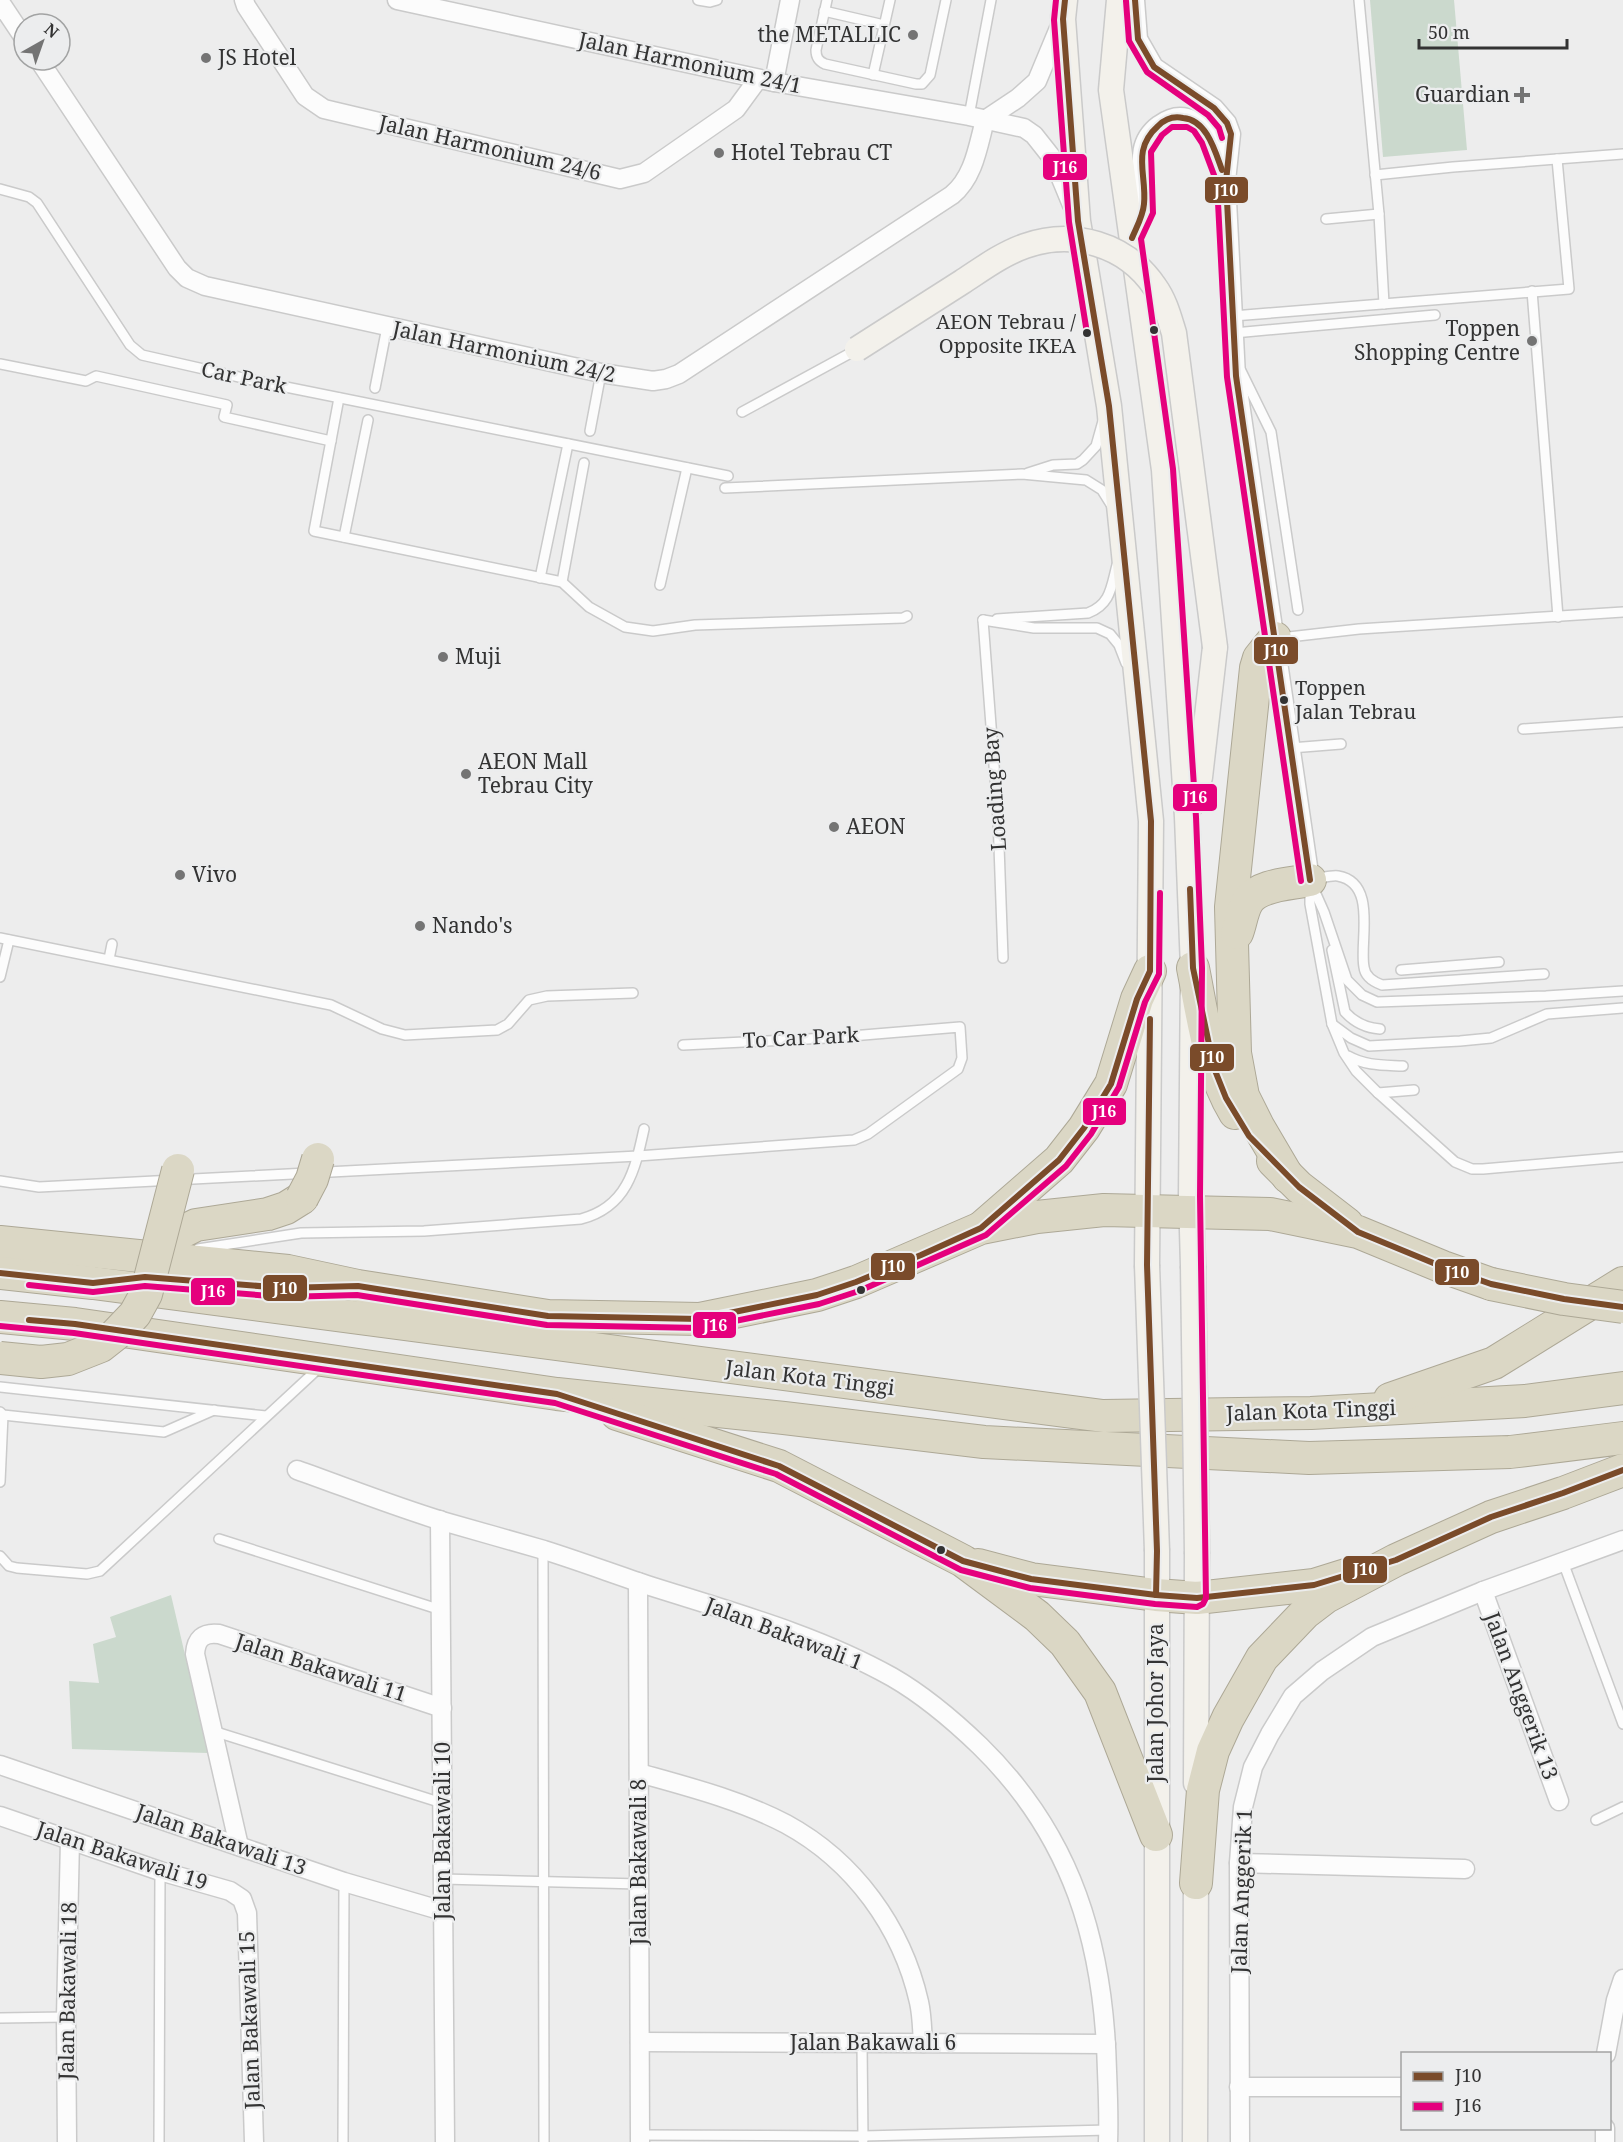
<svg xmlns="http://www.w3.org/2000/svg" width="1623" height="2142" font-family="'Noto Serif',serif">
	<style>
		.green { fill: #cbd9cd }
		.lines { fill: none; stroke-linecap: round; stroke-linejoin: round }
		.lane-casing { stroke: #cacaca; stroke-width: 12 }
		.street-casing { stroke: #cacaca; stroke-width: 21 }
		.secondary-casing { stroke: #cacaca; stroke-width: 27 }
		.highway-casing { stroke: #ada896; stroke-width: 34 }
		.lane { stroke: #fcfcfc; stroke-width: 9 }
		.street { stroke: #fcfcfc; stroke-width: 18 }
		.secondary { stroke: #f3f1eb; stroke-width: 24 }
		.highway { stroke: #dbd7c5; stroke-width: 32 }
		.secondary-bridge-casing { stroke: #cacaca; stroke-width: 27; stroke-linecap: butt }
		.highway-bridge-casing { stroke: #ada896; stroke-width: 34; stroke-linecap: butt }
		.secondary-bridge { stroke: #f3f1eb; stroke-width: 24 }
		.highway-bridge { stroke: #dbd7c5; stroke-width: 32 }
		.bus-1-casing { stroke: #ecedee; stroke-width: 10 }
		.bus-2-casing { stroke: #ecedee; stroke-width: 10 }
		.bus-1 { stroke: #7a4b2a; stroke-width: 6 }
		.bus-2 { stroke: #e5007d; stroke-width: 6 }
		.poi-dot { fill: #747474; stroke: #ecedee; stroke-width: 2 }
		.bus-dot { fill: #333; stroke: #ecedee; stroke-width: 2 }
		.labels { text-anchor: middle; stroke-width: 4.5; stroke-linejoin: round; paint-order: stroke }
		.bus-label { font-size: 20px; fill: #333; stroke: #ecedee; text-anchor: end }
		.poi-label { font-size: 21px; fill: #333; stroke: #ecedee; text-anchor: start }
		.street-label { font-size: 21px; fill: #333; stroke: #ecedee }
		.line-badge { stroke: #ecedee; stroke-width: 2 }
		.badge-label { font-size: 16px; text-anchor: middle; font-weight: bold; fill: #fff }
	</style>
	<rect width="100%" height="100%" fill="#ededed"/>
	<g class="green">
		<path d="M 1370,0 L 1454,0 L 1467,150 L 1383,157 Z"/>
		<path d="M 171,1595 L 208,1753 L 72,1749 L 69,1681 L 99,1683 L 93,1644 L 116,1637 L 110,1617 Z"/>
	</g>
	<g class="lines">
		<g class="lane-casing">
			<g id="lane">
				<path d="M 698,0 L 710,2 L 717,0"/>
				<path d="M 827,0 L 816,50 C 816,57 818,61 825,64 L 916,84 L 922,84 L 930,75 L 946,0"/>
				<path d="M 1359,0 L 1379,214 L 1384,304"/>
				<path d="M 824,11 L 884,25"/>
				<path d="M 873,75 L 890,0"/>
				<path d="M 969,116 L 991,0"/>
				<path d="M 1375,175 L 1453,167 L 1623,154"/>
				<path d="M 0,189 L 29,197 L 37,203 L 130,345 L 142,355 L 261,382 L 728,476"/>
				<path d="M 1326,219 L 1379,214"/>
				<path d="M 1532,291 L 1558,617"/>
				<path d="M 1233,316 L 1569,289 L 1557,159"/>
				<path d="M 1234,333 L 1435,315"/>
				<path d="M 0,364 L 86,381 L 96,376 L 227,405 L 224,417 L 331,441"/>
				<path d="M 1241,371 L 1271,432 L 1298,610"/>
				<path d="M 375,388 L 387,327"/>
				<path d="M 339,398 L 314,531 L 562,582 L 589,607 L 625,627 L 653,631 L 695,625 L 903,618 L 907,616"/>
				<path d="M 742,412 L 856,350"/>
				<path d="M 590,431 L 601,373"/>
				<path d="M 1028,473 L 1053,465 L 1077,464 L 1083,460 L 1096,446 L 1103,421"/>
				<path d="M 725,488 L 1022,474 L 1086,480 L 1102,490 L 1112,506"/>
				<path d="M 344,537 L 368,420"/>
				<path d="M 540,578 L 568,444"/>
				<path d="M 562,582 L 584,463"/>
				<path d="M 660,585 L 687,468"/>
				<path d="M 997,619 L 1088,613 C 1111,604 1111,587 1117,565"/>
				<path d="M 983,620 L 998,818 L 1003,958"/>
				<path d="M 983,620 L 1034,628 L 1097,628 L 1110,634 L 1119,645 L 1126,663"/>
				<path d="M 1280,638 L 1359,629 L 1623,612"/>
				<path d="M 1523,729 L 1623,722"/>
				<path d="M 1291,748 L 1341,744"/>
				<path d="M 1315,879 C 1322,878 1332,875 1338,876 C 1378,883 1359,942 1364,967 C 1365,977 1374,982 1382,985 L 1544,974"/>
				<path d="M 1310,885 L 1310,904 L 1332,1024 L 1344,1053 L 1356,1071 L 1378,1093 L 1455,1162 L 1472,1169 L 1483,1169 L 1623,1157"/>
				<path d="M 1312,885 L 1324,912 L 1347,980 L 1362,995 L 1377,1002 L 1546,996 L 1623,991"/>
				<path d="M 0,938 L 331,1005 L 382,1029 L 405,1035 L 497,1030 L 508,1024 L 529,1000 L 547,996 L 633,993"/>
				<path d="M 1332,950 L 1345,1012 C 1355,1023 1366,1028 1380,1029"/>
				<path d="M 109,959 L 112,944"/>
				<path d="M 1401,970 L 1499,962"/>
				<path d="M 0,977 L 9,940"/>
				<path d="M 1332,1024 L 1351,1038 L 1369,1046 L 1460,1041 L 1491,1038 L 1547,1014 L 1623,1008"/>
				<path d="M 1348,1056 C 1366,1066 1383,1065 1403,1066"/>
				<path d="M 1378,1093 L 1414,1090"/>
				<path d="M 0,1181 L 39,1187 L 638,1156 L 854,1140 L 868,1134 L 958,1069 L 962,1058 L 960,1027 L 827,1038 L 683,1045"/>
				<path d="M 198,1249 L 301,1233 L 424,1231 L 581,1219 C 627,1207 635,1170 644,1129"/>
				<path d="M 0,1387 L 266,1416"/>
				<path d="M 0,1412 L 3,1415 L 164,1432 L 214,1410"/>
				<path d="M 0,1482 L 3,1415"/>
				<path d="M 219,1539 L 441,1610"/>
				<path d="M 543,1550 L 544,2142"/>
				<path d="M 0,1556 L 9,1566 L 17,1568 L 87,1574 L 100,1571 L 320,1367"/>
				<path d="M 1563,1562 L 1623,1724"/>
				<path d="M 213,1731 L 442,1803"/>
				<path d="M 1596,1820 L 1623,1807"/>
				<path d="M 443,1879 L 640,1884"/>
				<path d="M 0,2018 L 66,2017"/>
				<path d="M 862,2043 L 863,2140"/>
				<path d="M 640,2135 L 863,2136 L 1109,2130"/>
				<path d="M 159,2142 L 160,1871"/>
				<path d="M 343,2142 L 344,1882"/>
			</g>
		</g>
		<g class="street-casing">
			<g id="street">
				<path d="M 244,0 L 246,6 L 305,96 L 324,109 L 620,179 L 644,173 L 736,109 L 758,79"/>
				<path d="M 397,0 L 774,82 L 969,116 L 1024,128 L 1034,135 L 1053,159 L 1072,205"/>
				<path d="M 1135,0 L 1138,39 L 1154,67 L 1214,108 L 1227,123 L 1231,134 L 1226,181 L 1236,376 L 1310,880"/>
				<path d="M 0,2 L 24,38"/>
				<path d="M 39,60 L 177,268 L 187,278 L 205,286 L 601,373 L 653,381 L 666,379 L 679,374 L 952,195 C 974,177 978,146 985,120"/>
				<path d="M 774,82 L 790,0"/>
				<path d="M 985,120 L 1018,98 L 1037,81 L 1062,21"/>
				<path d="M 1132,238 C 1135,230 1141,221 1143,213 C 1151,183 1127,149 1159,125 C 1166,120 1172,117 1180,117 C 1208,117 1216,156 1225,176"/>
				<path d="M 297,1470 C 345,1487 393,1506 442,1521 C 476,1531 510,1540 544,1550 C 579,1561 614,1574 650,1586 C 732,1612 817,1635 892,1677 C 925,1696 953,1720 980,1746 C 1073,1837 1104,1944 1107,2071 C 1108,2095 1109,2119 1108,2142"/>
				<path d="M 440,1520 L 445,2142"/>
				<path d="M 638,1582 L 640,2142"/>
				<path d="M 1483,1591 L 1559,1801"/>
				<path d="M 0,1765 L 344,1882 L 443,1911"/>
				<path d="M 639,1773 C 689,1787 740,1800 786,1824 C 854,1861 902,1927 919,2002 C 922,2015 922,2029 923,2043"/>
				<path d="M 0,1816 L 160,1871 L 230,1891 L 242,1899 L 247,1913 L 254,2142"/>
				<path d="M 239,1846 L 195,1654 C 196,1639 203,1632 219,1634 L 442,1708"/>
				<path d="M 1239,1863 L 1465,1869"/>
				<path d="M 640,2042 L 1106,2044"/>
				<path d="M 1606,2054 L 1616,2000 L 1623,1979"/>
				<path d="M 1239,2087 L 1402,2087"/>
				<path d="M 1605,2128 L 1605,2142"/>
				<path d="M 67,2142 L 66,2017 L 70,1840"/>
				<path d="M 1240,2142 L 1239,1863 L 1243,1807 L 1253,1767 L 1270,1734 L 1293,1696 L 1322,1671 L 1372,1637 L 1483,1591 L 1623,1540"/>
			</g>
		</g>
		<g class="secondary-casing">
			<g id="secondary">
				<path d="M 1065,0 L 1063,19 L 1078,221 L 1109,406 L 1151,821 L 1147,1265"/>
				<path d="M 1119,0 L 1111,90 L 1164,470 L 1187,817 L 1193,968 L 1191,1196 L 1193,1266"/>
				<path d="M 1191,805 L 1200,777 L 1215,647"/>
				<path d="M 1196,1783 L 1197,1554"/>
				<path d="M 1157,2142 L 1157,1551"/>
				<path d="M 1195,2142 L 1196,1865"/>
			</g>
		</g>
		<g class="highway-casing">
			<g id="highway">
				<path d="M 1275,638 L 1259,658 L 1256,668 L 1231,907 L 1235,1053 L 1243,1096 L 1258,1126 L 1288,1177"/>
				<path d="M 1237,933 C 1241,923 1242,910 1248,901 C 1259,884 1292,884 1310,880"/>
				<path d="M 1193,968 C 1203,1018 1209,1070 1235,1113"/>
				<path d="M 1273,1161 L 1299,1187 L 1347,1224"/>
				<path d="M 982,1227 L 1059,1160 L 1084,1128 L 1111,1084 L 1137,999 L 1150,971"/>
				<path d="M 0,1242 L 288,1271 L 358,1286 L 548,1316 L 700,1319 L 817,1295 L 856,1282 L 981,1228 L 1037,1217 L 1104,1210 L 1270,1214 L 1358,1232 L 1443,1267 L 1491,1284"/>
				<path d="M 160,1243 L 196,1225 L 268,1214 L 286,1208 L 302,1198"/>
				<path d="M 0,1273 L 93,1283 L 1103,1416 L 1311,1413 L 1525,1401 L 1623,1388"/>
				<path d="M 0,1317 L 75,1324 L 557,1394 L 784,1418 L 984,1442 L 1309,1458 L 1510,1452 L 1623,1438"/>
				<path d="M 1390,1399 L 1494,1363 L 1623,1283"/>
				<path d="M 617,1414 L 779,1466 L 963,1561 L 1037,1616 L 1065,1643 L 1100,1692 L 1156,1835"/>
				<path d="M 978,1565 L 1031,1579 L 1156,1595 L 1197,1598 L 1314,1585 L 1346,1575"/>
				<path d="M 1196,1883 L 1203,1790 L 1213,1751 L 1228,1718 L 1262,1658 L 1305,1613 L 1326,1597 L 1396,1560 L 1491,1517 L 1563,1493 L 1623,1470"/>
			</g>
		</g>
		<use href="#lane" class="lane"/>
		<use href="#street" class="street"/>
		<use href="#secondary" class="secondary"/>
		<use href="#highway" class="highway"/>
		<g class="secondary-bridge-casing">
			<g id="secondary-bridge">
				<path d="M 857,349 C 892,327 927,304 962,282 C 982,269 1002,254 1025,246 C 1073,229 1126,244 1155,287 C 1165,301 1169,317 1174,333 L 1215,647"/>
				<path d="M 1147,1265 L 1157,1551"/>
				<path d="M 1193,1266 L 1197,1554"/>
			</g>
		</g>
		<g class="highway-bridge-casing">
			<g id="highway-bridge">
				<path d="M 302,1198 L 312,1179 L 318,1159"/>
				<path d="M 1491,1284 L 1564,1299 L 1623,1307"/>
				<path d="M 0,1358 L 41,1362 L 68,1359 L 101,1346 L 115,1335 L 135,1314 L 146,1294 L 178,1170"/>
			</g>
		</g>
		<use href="#secondary-bridge" class="secondary-bridge"/>
		<use href="#highway-bridge" class="highway-bridge"/>
		<g class="bus-1-casing">
			<g id="bus-1">
				<path d="M 1135,0 L 1138,39 L 1154,67 L 1214,108 L 1227,123 L 1231,134 L 1226,181 L 1236,376 L 1310,880"/>
				<path d="M 1132,238 C 1137,226 1143,216 1144,204 C 1147,174 1131,150 1158,126 C 1165,119 1174,116 1183,118 C 1207,120 1215,151 1222,170"/>
				<path d="M 1190,889 L 1193,968 L 1214,1068 L 1226,1098 L 1249,1136 L 1299,1187 L 1358,1232 L 1443,1267 L 1491,1284 L 1564,1299 L 1623,1307"/>
				<path d="M 1150,1019 L 1147,1265 L 1157,1551 L 1156,1595"/>
				<path d="M 0,1273 L 93,1283 L 145,1277 L 284,1288 L 358,1286 L 548,1316 L 700,1319 L 817,1295 L 856,1282 L 921,1255 L 981,1228 L 1059,1160 L 1084,1128 L 1111,1084 L 1137,999 L 1150,971 L 1151,821 L 1109,406 L 1078,221 L 1063,19 L 1065,0"/>
				<path d="M 29,1320 L 75,1324 L 557,1394 L 779,1466 L 963,1561 L 1031,1579 L 1156,1595 L 1197,1598 L 1314,1585 L 1396,1560 L 1491,1517 L 1563,1493 L 1623,1470"/>
			</g>
		</g>
		<g class="bus-2-casing">
			<g id="bus-2">
				<path d="M 1056,0 L 1054,20 L 1069,222 L 1087,333"/>
				<path d="M 1126,1 L 1129,41 L 1147,72 L 1208,115 L 1219,128 L 1222,138"/>
				<path d="M 29,1285 L 93,1292 L 145,1286 L 283,1297 L 357,1295 L 547,1325 L 700,1328 L 819,1304 L 859,1291 L 986,1235 L 1066,1166 L 1091,1134 L 1119,1087 L 1145,1002 L 1159,974 L 1160,893"/>
				<path d="M 0,1326 L 74,1333 L 555,1403 L 776,1474 L 961,1570 L 1030,1588 L 1155,1604 L 1197,1607 L 1203,1604 L 1206,1598 L 1200,1196 L 1202,968 L 1196,817 L 1173,469 L 1141,239 L 1153,213 L 1151,152 L 1162,135 L 1172,127 L 1187,127 L 1194,131 L 1202,143 L 1217,183 L 1227,377 L 1301,881"/>
			</g>
		</g>
		<use href="#bus-1" class="bus-1"/>
		<use href="#bus-2" class="bus-2"/>
	</g>
	<g class="poi-dot">
		<circle cx="913" cy="35" r="6"/>
		<circle cx="206" cy="58" r="6"/>
		<path d="M1519 86h6v6h6v6h-6v6h-6v-6h-6v-6h6z"/>
		<circle cx="719" cy="153" r="6"/>
		<circle cx="1532" cy="341" r="6"/>
		<circle cx="443" cy="657" r="6"/>
		<circle cx="466" cy="774" r="6"/>
		<circle cx="834" cy="827" r="6"/>
		<circle cx="180" cy="875" r="6"/>
		<circle cx="420" cy="926" r="6"/>
	</g>
	<g class="bus-dot">
		<circle cx="1154" cy="330" r="5"/>
		<circle cx="1087" cy="333" r="5"/>
		<circle cx="1284" cy="700" r="5"/>
		<circle cx="861" cy="1290" r="5"/>
		<circle cx="941" cy="1550" r="5"/>
	</g>
	<g class="labels">
		<g class="bus-label">
			<text x="1076" y="329">AEON Tebrau /<tspan x="1076" dy="24">Opposite IKEA</tspan></text>
			<text x="1295" y="695" text-anchor="start">Toppen<tspan x="1295" dy="24">Jalan Tebrau</tspan></text>
		</g>
		<g class="poi-label">
			<text x="901" y="42" text-anchor="end">the METALLIC</text>
			<text x="218" y="65">JS Hotel</text>
			<text x="1510" y="102" text-anchor="end">Guardian</text>
			<text x="731" y="160">Hotel Tebrau CT</text>
			<text x="1520" y="336" text-anchor="end">Toppen<tspan x="1520" dy="24">Shopping Centre</tspan></text>
			<text x="455" y="664">Muji</text>
			<text x="478" y="769">AEON Mall<tspan x="478" dy="24">Tebrau City</tspan></text>
			<text x="846" y="834">AEON</text>
			<text x="192" y="882">Vivo</text>
			<text x="432" y="933">Nando's</text>
		</g>
		<g class="street-label">
			<text transform="translate(690 63) rotate(12)" y="7">Jalan Harmonium 24/1</text>
			<text transform="translate(490 148) rotate(13)" y="7">Jalan Harmonium 24/6</text>
			<text transform="translate(504 352) rotate(12)" y="7">Jalan Harmonium 24/2</text>
			<text transform="translate(244 378) rotate(12)" y="7">Car Park</text>
			<text transform="translate(995 789) rotate(-94)" y="7">Loading Bay</text>
			<text transform="translate(801 1038) rotate(-3)" y="7">To Car Park</text>
			<text transform="translate(810 1378) rotate(7)" y="7">Jalan Kota Tinggi</text>
			<text transform="translate(1311 1411) rotate(-2)" y="7">Jalan Kota Tinggi</text>
			<text transform="translate(784 1634) rotate(21)" y="7">Jalan Bakawali 1</text>
			<text transform="translate(321 1668) rotate(18)" y="7">Jalan Bakawali 11</text>
			<text transform="translate(1521 1696) rotate(70)" y="7">Jalan Anggerik 13</text>
			<text transform="translate(1156 1703) rotate(-90)" y="7">Jalan Johor Jaya</text>
			<text transform="translate(443 1831) rotate(-90)" y="7">Jalan Bakawali 10</text>
			<text transform="translate(221 1840) rotate(19)" y="7">Jalan Bakawali 13</text>
			<text transform="translate(122 1856) rotate(18)" y="7">Jalan Bakawali 19</text>
			<text transform="translate(639 1862) rotate(-90)" y="7">Jalan Bakawali 8</text>
			<text transform="translate(1242 1891) rotate(-88)" y="7">Jalan Anggerik 1</text>
			<text transform="translate(68 1991) rotate(-89)" y="7">Jalan Bakawali 18</text>
			<text transform="translate(250 2020) rotate(-92)" y="7">Jalan Bakawali 15</text>
			<text x="873" y="2050">Jalan Bakawali 6</text>
		</g>
	</g>
	<g class="line-badge">
		<rect x="1042" y="153" width="46" height="28" rx="6" fill="#e5007d"/>
		<rect x="1204" y="176" width="45" height="28" rx="6" fill="#7a4b2a"/>
		<rect x="1253" y="636" width="46" height="29" rx="6" fill="#7a4b2a"/>
		<rect x="1172" y="783" width="46" height="29" rx="6" fill="#e5007d"/>
		<rect x="1189" y="1043" width="46" height="29" rx="6" fill="#7a4b2a"/>
		<rect x="1082" y="1097" width="45" height="29" rx="6" fill="#e5007d"/>
		<rect x="870" y="1252" width="46" height="29" rx="6" fill="#7a4b2a"/>
		<rect x="1434" y="1258" width="46" height="28" rx="6" fill="#7a4b2a"/>
		<rect x="262" y="1274" width="46" height="28" rx="6" fill="#7a4b2a"/>
		<rect x="190" y="1277" width="46" height="29" rx="6" fill="#e5007d"/>
		<rect x="692" y="1311" width="45" height="28" rx="6" fill="#e5007d"/>
		<rect x="1342" y="1555" width="46" height="29" rx="6" fill="#7a4b2a"/>
	</g>
	<g class="badge-label">
		<text x="1065" y="173">J16</text>
		<text x="1226" y="196">J10</text>
		<text x="1276" y="656">J10</text>
		<text x="1195" y="803">J16</text>
		<text x="1212" y="1063">J10</text>
		<text x="1104" y="1117">J16</text>
		<text x="893" y="1272">J10</text>
		<text x="1457" y="1278">J10</text>
		<text x="285" y="1294">J10</text>
		<text x="213" y="1297">J16</text>
		<text x="715" y="1331">J16</text>
		<text x="1365" y="1575">J10</text>
	</g>
	<rect x="1401" y="2052" width="210" height="78" fill="#ecedee" stroke="#a2a3a3" stroke-width="1.5"/>
	<rect x="1413" y="2072" width="30" height="9" fill="#7a4b2a" stroke="#a2a3a3" stroke-width="1.5"/>
	<text x="1455" y="2082" font-size="18" fill="#333333">J10</text>
	<rect x="1413" y="2102" width="30" height="9" fill="#e5007d" stroke="#a2a3a3" stroke-width="1.5"/>
	<text x="1455" y="2112" font-size="18" fill="#333333">J16</text>
	<g transform="translate(42 42) rotate(40)"><circle r="28" fill="#ecedee" stroke="#a2a3a3" stroke-width="1.5"/>
	<path d="M0-4.5L10 22L0 15L-10 22Z" fill="#747474"/>
	<text y="-9" font-size="16" font-weight="bold" text-anchor="middle" fill="#333333">N</text>
	</g>
	<path d="M1419 39v9h148v-9" fill="none" stroke="#333333" stroke-width="3"/>
	<text x="1428" y="39" font-size="18" fill="#333333" stroke="#ecedee" stroke-width="4.5" paint-order="stroke">50 m</text>
</svg>
